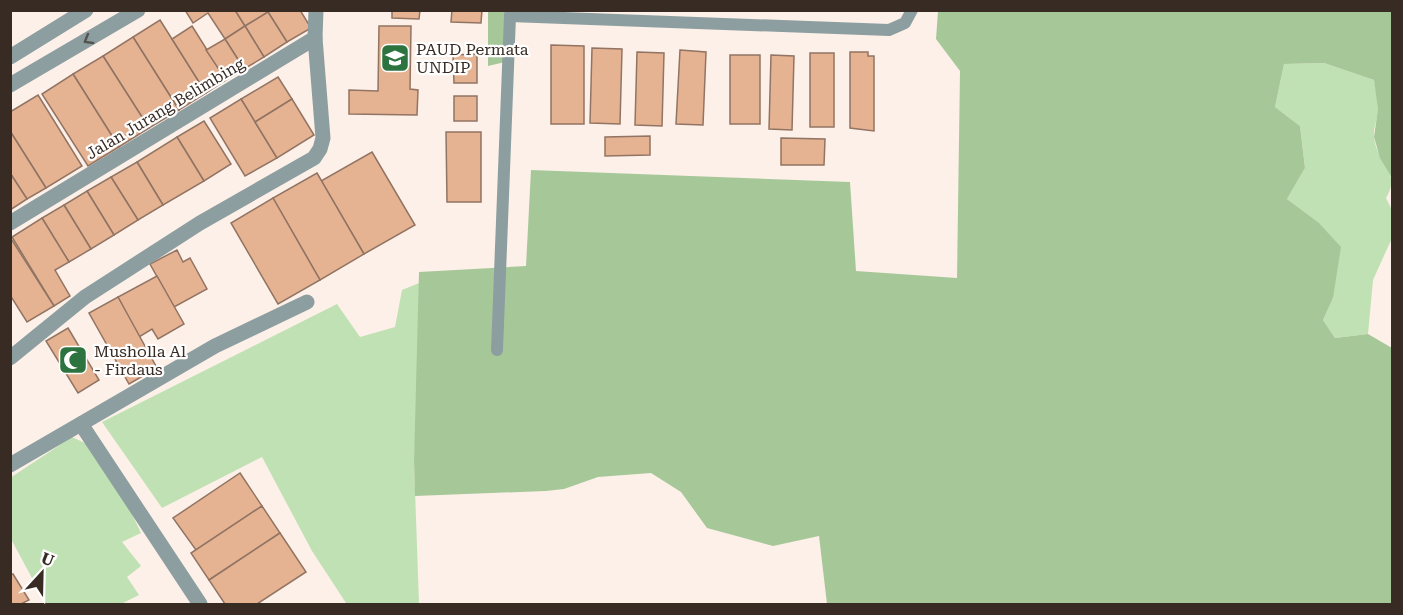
<svg xmlns="http://www.w3.org/2000/svg" width="1403" height="615" font-family="'Roboto Serif',serif">
	<style>
		.green { fill: #c0e1b4 }
		.forest { fill: #a6c899 }
		.building { fill: #e6b392; stroke: #917463; stroke-width: 1.5 }
		.lines { fill: none; stroke-linecap: round; stroke-linejoin: round }
		.service { stroke: #8d9ea0; stroke-width: 12 }
		.minor { stroke: #8d9ea0; stroke-width: 15 }
		.tertiary { stroke: #8d9ea0; stroke-width: 15 }
		.oneway { stroke: #55534f }
		.labels { text-anchor: middle; stroke-width: 4.5; stroke-linejoin: round; paint-order: stroke }
		.poi-label { font-size: 16px; fill: #372b23; stroke: #fff; text-anchor: start }
		.street-label { font-size: 16px; fill: #372b23; stroke: #fff }
	</style>
	<rect width="100%" height="100%" fill="#fdf0e8"/>
	<g class="green">
		<path d="M 1324,63 L 1374,80 C 1376,90 1378,100 1378,109 C 1378,118 1373,128 1374,137 C 1377,165 1402,171 1386,198 L 1392,210 L 1392,238 L 1373,280 L 1368,334 L 1335,338 L 1323,320 L 1333,298 L 1318,222 L 1287,199 L 1305,168 L 1300,126 L 1275,107 L 1284,64 Z"/>
		<path d="M 424,281 L 414,461 L 419,604 L 344,604 L 346,603 L 312,551 L 262,457 L 162,508 L 102,422 L 337,304 L 360,337 L 395,327 L 402,290 Z"/>
		<path d="M 72,437 L 87,444 L 131,512 L 141,533 L 122,542 L 141,566 L 127,577 L 139,595 L 121,604 L 46,604 L 11,539 L 10,478 Z"/>
	</g>
	<g class="forest">
		<path d="M 488,11 L 506,11 L 505,62 L 488,66 Z"/>
		<path d="M 938,11 L 1392,11 L 1392,178 L 1380,158 L 1374,137 L 1378,109 L 1374,80 L 1324,63 L 1284,64 L 1275,107 L 1300,126 L 1305,168 L 1287,199 L 1318,222 L 1341,247 L 1333,298 L 1323,320 L 1335,338 L 1368,334 L 1392,348 L 1392,604 L 827,604 L 819,536 L 773,546 L 707,528 L 681,492 L 651,473 L 598,477 L 564,489 L 546,491 L 415,496 L 414,461 L 419,272 L 526,266 L 531,170 L 850,182 L 856,271 L 957,278 L 960,71 L 936,39 Z"/>
	</g>
	<g class="building">
		<path d="M 185,10 L 235,10 L 245,26 L 225,39 L 208,13 L 193,23 Z"/>
		<path d="M 235,10 L 267,10 L 268,12 L 245,26 Z"/>
		<path d="M 270,10 L 300,10 L 311,28 L 287,42 L 268,12 Z"/>
		<path d="M 392,10 L 420,10 L 419,19 L 392,18 Z"/>
		<path d="M 452,10 L 482,10 L 481,23 L 451,22 Z"/>
		<path d="M 268,12 L 287,42 L 264,57 L 245,26 Z"/>
		<path d="M 160,20 L 206,93 L 179,110 L 133,37 Z"/>
		<path d="M 192,26 L 226,80 L 206,93 L 172,39 Z"/>
		<path d="M 245,26 L 264,57 L 244,69 L 225,39 Z"/>
		<path d="M 379,26 L 411,26 L 410,89 L 418,90 L 417,115 L 349,114 L 349,90 L 378,91 Z"/>
		<path d="M 133,37 L 179,110 L 149,128 L 103,56 Z"/>
		<path d="M 225,39 L 244,69 L 226,80 L 206,50 Z"/>
		<path d="M 551,45 L 584,46 L 584,124 L 551,124 Z"/>
		<path d="M 592,48 L 622,49 L 620,124 L 590,123 Z"/>
		<path d="M 680,50 L 706,52 L 703,125 L 676,124 Z"/>
		<path d="M 637,52 L 664,53 L 662,126 L 635,125 Z"/>
		<path d="M 850,52 L 868,52 L 868,56 L 874,56 L 874,131 L 850,128 Z"/>
		<rect x="810" y="53" width="24" height="74"/>
		<path d="M 477,54 L 477,83 L 454,83 L 453,55 Z"/>
		<rect x="730" y="55" width="30" height="69"/>
		<path d="M 771,55 L 794,56 L 792,130 L 769,129 Z"/>
		<path d="M 103,56 L 149,128 L 119,147 L 73,74 Z"/>
		<path d="M 73,74 L 119,147 L 88,166 L 42,94 Z"/>
		<path d="M 278,77 L 292,99 L 255,122 L 241,99 Z"/>
		<path d="M 38,95 L 82,166 L 46,188 L 10,131 L 10,112 Z"/>
		<rect x="454" y="96" width="23" height="25"/>
		<path d="M 241,99 L 277,158 L 245,176 L 210,118 Z"/>
		<path d="M 292,99 L 314,135 L 277,158 L 255,122 Z"/>
		<path d="M 204,121 L 231,164 L 204,181 L 177,137 Z"/>
		<path d="M 10,131 L 46,188 L 27,199 L 10,173 Z"/>
		<path d="M 446,132 L 481,132 L 481,202 L 447,202 Z"/>
		<path d="M 650,136 L 650,155 L 605,156 L 605,137 Z"/>
		<path d="M 177,137 L 204,181 L 163,205 L 137,162 Z"/>
		<path d="M 781,138 L 825,139 L 824,165 L 781,165 Z"/>
		<path d="M 372,152 L 415,225 L 364,254 L 321,181 Z"/>
		<path d="M 137,162 L 163,205 L 138,220 L 111,177 Z"/>
		<path d="M 10,173 L 27,199 L 10,210 Z"/>
		<path d="M 317,173 L 364,254 L 320,280 L 273,198 Z"/>
		<path d="M 111,177 L 138,220 L 114,235 L 87,191 Z"/>
		<path d="M 87,191 L 114,235 L 91,249 L 64,205 Z"/>
		<path d="M 273,198 L 320,280 L 278,304 L 231,223 Z"/>
		<path d="M 64,205 L 91,249 L 69,262 L 42,218 Z"/>
		<path d="M 42,218 L 69,262 L 55,270 L 70,296 L 54,306 L 12,237 Z"/>
		<path d="M 10,237 L 54,306 L 27,322 L 10,295 Z"/>
		<path d="M 177,250 L 183,262 L 190,258 L 207,289 L 174,307 L 150,264 Z"/>
		<path d="M 157,276 L 184,324 L 158,339 L 152,329 L 139,337 L 118,297 Z"/>
		<path d="M 118,297 L 157,368 L 129,384 L 89,313 Z"/>
		<path d="M 68,328 L 99,380 L 78,393 L 46,341 Z"/>
		<path d="M 240,473 L 262,506 L 196,550 L 173,518 Z"/>
		<path d="M 262,506 L 280,533 L 209,580 L 191,553 Z"/>
		<path d="M 280,533 L 306,572 L 257,604 L 225,604 L 209,580 Z"/>
		<path d="M 13,574 L 29,600 L 21,604 L 10,604 L 10,575 Z"/>
	</g>
	<g class="lines">
		<g class="service">
			<path d="M 511,10 L 510,16 L 889,30 L 905,23 L 912,10"/>
			<path d="M 497,350 L 510,16"/>
		</g>
		<g class="minor">
			<path d="M 10,223 L 315,38 L 316,10"/>
			<path d="M 10,358 L 85,297 L 200,223 L 314,158 L 320,149 L 323,138 L 315,38"/>
			<path d="M 81,424 L 200,604"/>
			<path d="M 10,465 L 215,346 L 307,302"/>
		</g>
		<g class="tertiary">
			<path d="M 10,57 L 86,10"/>
			<path d="M 10,85 L 138,10"/>
		</g>
	</g>
	<defs><path id="oneway-chevron" d="M-2-3.5L2.5 0L-2 3.5" fill="none" stroke-width="1.6" stroke-linecap="round" stroke-linejoin="round" transform="scale(1.5)"/></defs>
	<use class="oneway" href="#oneway-chevron" transform="translate(88 40) rotate(150)"/>
	<defs>
		<g id="school-square" transform="scale(1.5)"><rect x="-9" y="-9" width="18" height="18" rx="4" fill="#2c733f" stroke="#fff"/><path d="M0-5L7-2L0 1L-7-2ZM-4 1L0 2.5L4 1V4Q0 6-4 4Z" fill="#fff"/></g>
		<g id="mosque-square" transform="scale(1.5)"><rect x="-9" y="-9" width="18" height="18" rx="4" fill="#2c733f" stroke="#fff"/><path d="M3.5-4.9A6 6 0 1 0 3.5 4.9A5 5 0 1 1 3.5-4.9Z" fill="#fff"/></g>
	</defs>
	<g fill-rule="evenodd">
		<use href="#school-square" x="395" y="58"/>
		<use href="#mosque-square" x="73" y="360"/>
	</g>
	<g class="labels">
		<g class="poi-label">
			<text x="416" y="55">PAUD Permata<tspan x="416" dy="18">UNDIP</tspan></text>
			<text x="94" y="357">Musholla Al<tspan x="94" dy="18">- Firdaus</tspan></text>
		</g>
		<g class="street-label">
			<text transform="translate(165 108) rotate(-31)" y="6">Jalan Jurang Belimbing</text>
		</g>
	</g>
	<rect width="1403" height="615" fill="none" stroke="#372b23" stroke-width="24"/>
	<g transform="translate(42 573) rotate(22)" stroke="#ffffff" stroke-width="4.5" paint-order="stroke">
	<path d="M0-4.5L10 22L0 15L-10 22Z" fill="#372b23"/>
	<text y="-9" font-size="16" font-weight="bold" text-anchor="middle" fill="#372b23">U</text>
	</g>
</svg>
